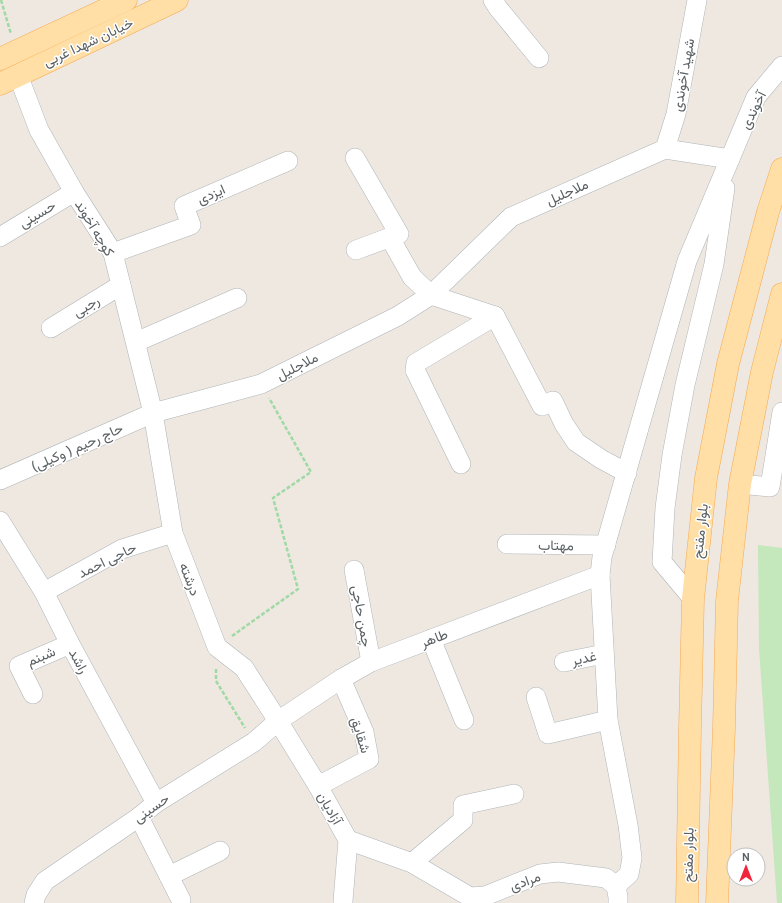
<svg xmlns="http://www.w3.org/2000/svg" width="782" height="903" font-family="Cabin,Vazirmatn,sans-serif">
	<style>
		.green { fill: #c4e7bc }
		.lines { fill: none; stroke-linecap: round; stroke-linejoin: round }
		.minor-casing { stroke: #afb4b8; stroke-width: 20 }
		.major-casing { stroke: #f7a850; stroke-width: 23 }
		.path { stroke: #9fd9a3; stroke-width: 2.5; stroke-dasharray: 4 2; stroke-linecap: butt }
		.minor { stroke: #fff; stroke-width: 19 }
		.major { stroke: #ffdfa5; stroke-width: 22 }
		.labels { text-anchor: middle; stroke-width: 3; stroke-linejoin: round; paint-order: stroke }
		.street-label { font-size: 14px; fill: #5a6063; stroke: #fff }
	</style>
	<rect width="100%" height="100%" fill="#eee8e1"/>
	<path class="green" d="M 758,545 L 782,548 L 782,903 L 777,903 L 759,648 Z"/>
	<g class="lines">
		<g class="minor-casing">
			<g id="minor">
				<path d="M 493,0 L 498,8 L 539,58"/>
				<path d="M 18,75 L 39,130 L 74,192 L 113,253 L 153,413 L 173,533 L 217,647 L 244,668 L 278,721 L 318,786 L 348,840 L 343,901 L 343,903"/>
				<path d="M 665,149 L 676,114 L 697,0"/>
				<path d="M 355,158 L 399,234 L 356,250"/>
				<path d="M 0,237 L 74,192"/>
				<path d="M 390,238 L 412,277 L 431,295 L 495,316 L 542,406 L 553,401 L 564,424 L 576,442 L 601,459 L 627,473"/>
				<path d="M 113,253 L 191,225 L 184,206 L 288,161"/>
				<path d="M 51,328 L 121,285"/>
				<path d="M 136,342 L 237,298"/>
				<path d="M 461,464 L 415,370 L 416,363 L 495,316"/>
				<path d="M 0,480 L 153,413 L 261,384 L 398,316 L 431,295 L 511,217 L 665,149 L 730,159"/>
				<path d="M 740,484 L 770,487 L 782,412"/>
				<path d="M 0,521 L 44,592 L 70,644 L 156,803"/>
				<path d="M 507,544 L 606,545"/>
				<path d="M 354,570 L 371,662"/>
				<path d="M 44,592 L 122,549 L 173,533"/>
				<path d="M 693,599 L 662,562 L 665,508 L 672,455 L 685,385 L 714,264 L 725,188"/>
				<path d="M 431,639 L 464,720"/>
				<path d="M 564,662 L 604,654"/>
				<path d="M 33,694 L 19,666 L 70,644"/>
				<path d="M 536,697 L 548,734 L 608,720"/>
				<path d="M 318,786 L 369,759 L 364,732 L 341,679"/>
				<path d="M 139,817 L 181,900"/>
				<path d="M 348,840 L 412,863 L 470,897 L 485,896 L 540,874 L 558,872 L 606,878 L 616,886"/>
				<path d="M 412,863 L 463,820 L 463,805 L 514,794"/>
				<path d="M 169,876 L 220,851"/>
				<path d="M 616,886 L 629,874 L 632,858 L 628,825 L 608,720 L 600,575 L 602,557 L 687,261 L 756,97 L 782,66"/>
				<path d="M 616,886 L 618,897 L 618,903"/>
				<path d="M 34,903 L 36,895 L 45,881 L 139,817 L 156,803 L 254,742 L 278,721 L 341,679 L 371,662 L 600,575"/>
			</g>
		</g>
		<g class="major-casing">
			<g id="major">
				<path d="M 0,59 L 126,0"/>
				<path d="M 0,84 L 177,0"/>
				<path d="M 687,903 L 690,728 L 693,599 L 706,478 L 728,364 L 768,212 L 782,169"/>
				<path d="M 717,903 L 724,728 L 727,601 L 740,484 L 762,372 L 782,294"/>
			</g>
		</g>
		<g class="path">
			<path d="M 1,0 L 11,34"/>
			<path d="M 232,636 L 298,589 L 273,498 L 311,472 L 269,398"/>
			<path d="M 216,669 L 216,681 L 245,728"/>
		</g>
		<use href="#minor" class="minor"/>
		<use href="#major" class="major"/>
	</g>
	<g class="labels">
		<g class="street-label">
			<text transform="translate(88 42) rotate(-25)" y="5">خیابان شهدا غربی</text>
			<text transform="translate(683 75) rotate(-80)" y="5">شهید آخوندی</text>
			<text transform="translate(753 110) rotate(-63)" y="5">آخوندی</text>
			<text transform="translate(567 192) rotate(-24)" y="5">ملاجلیل</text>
			<text transform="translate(211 194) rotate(-24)" y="5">ایزدی</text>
			<text transform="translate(37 214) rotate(-31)" y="5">حسینی</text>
			<text transform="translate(95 228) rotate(59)" y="5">کوچه آخوند</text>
			<text transform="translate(86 306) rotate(-31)" y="5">رجبی</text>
			<text transform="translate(297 366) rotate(-27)" y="5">ملاجلیل</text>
			<text transform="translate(77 447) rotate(-24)" y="5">حاج رحیم ( وکیلی)</text>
			<text transform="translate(700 531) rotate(-84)" y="5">بلوار مفتح</text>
			<text transform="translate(556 545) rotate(1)" y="5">مهتاب</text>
			<text transform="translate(107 560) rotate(-26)" y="5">حاجی احمد</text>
			<text transform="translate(190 579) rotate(69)" y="5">درشته</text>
			<text transform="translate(362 616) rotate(80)" y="5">چمن حاجی</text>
			<text transform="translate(434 638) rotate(-21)" y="5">طاهر</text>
			<text transform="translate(41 656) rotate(-23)" y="5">شبنم</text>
			<text transform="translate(584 658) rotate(-12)" y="5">غدیر</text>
			<text transform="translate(79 661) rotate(62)" y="5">راشد</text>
			<text transform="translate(361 735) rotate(73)" y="5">شقایق</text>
			<text transform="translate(151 808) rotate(-35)" y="5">حسینی</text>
			<text transform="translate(330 808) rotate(60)" y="5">آزادیان</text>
			<text transform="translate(688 855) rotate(-89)" y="5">بلوار مفتح</text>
			<text transform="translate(525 881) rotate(-20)" y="5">مرادی</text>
		</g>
	</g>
	<g transform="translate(746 867)"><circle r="19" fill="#ffffff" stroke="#bdbfc1"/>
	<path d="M0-3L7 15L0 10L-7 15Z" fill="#f1243b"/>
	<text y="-6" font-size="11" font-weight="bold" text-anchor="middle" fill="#5a6063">N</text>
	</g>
</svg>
